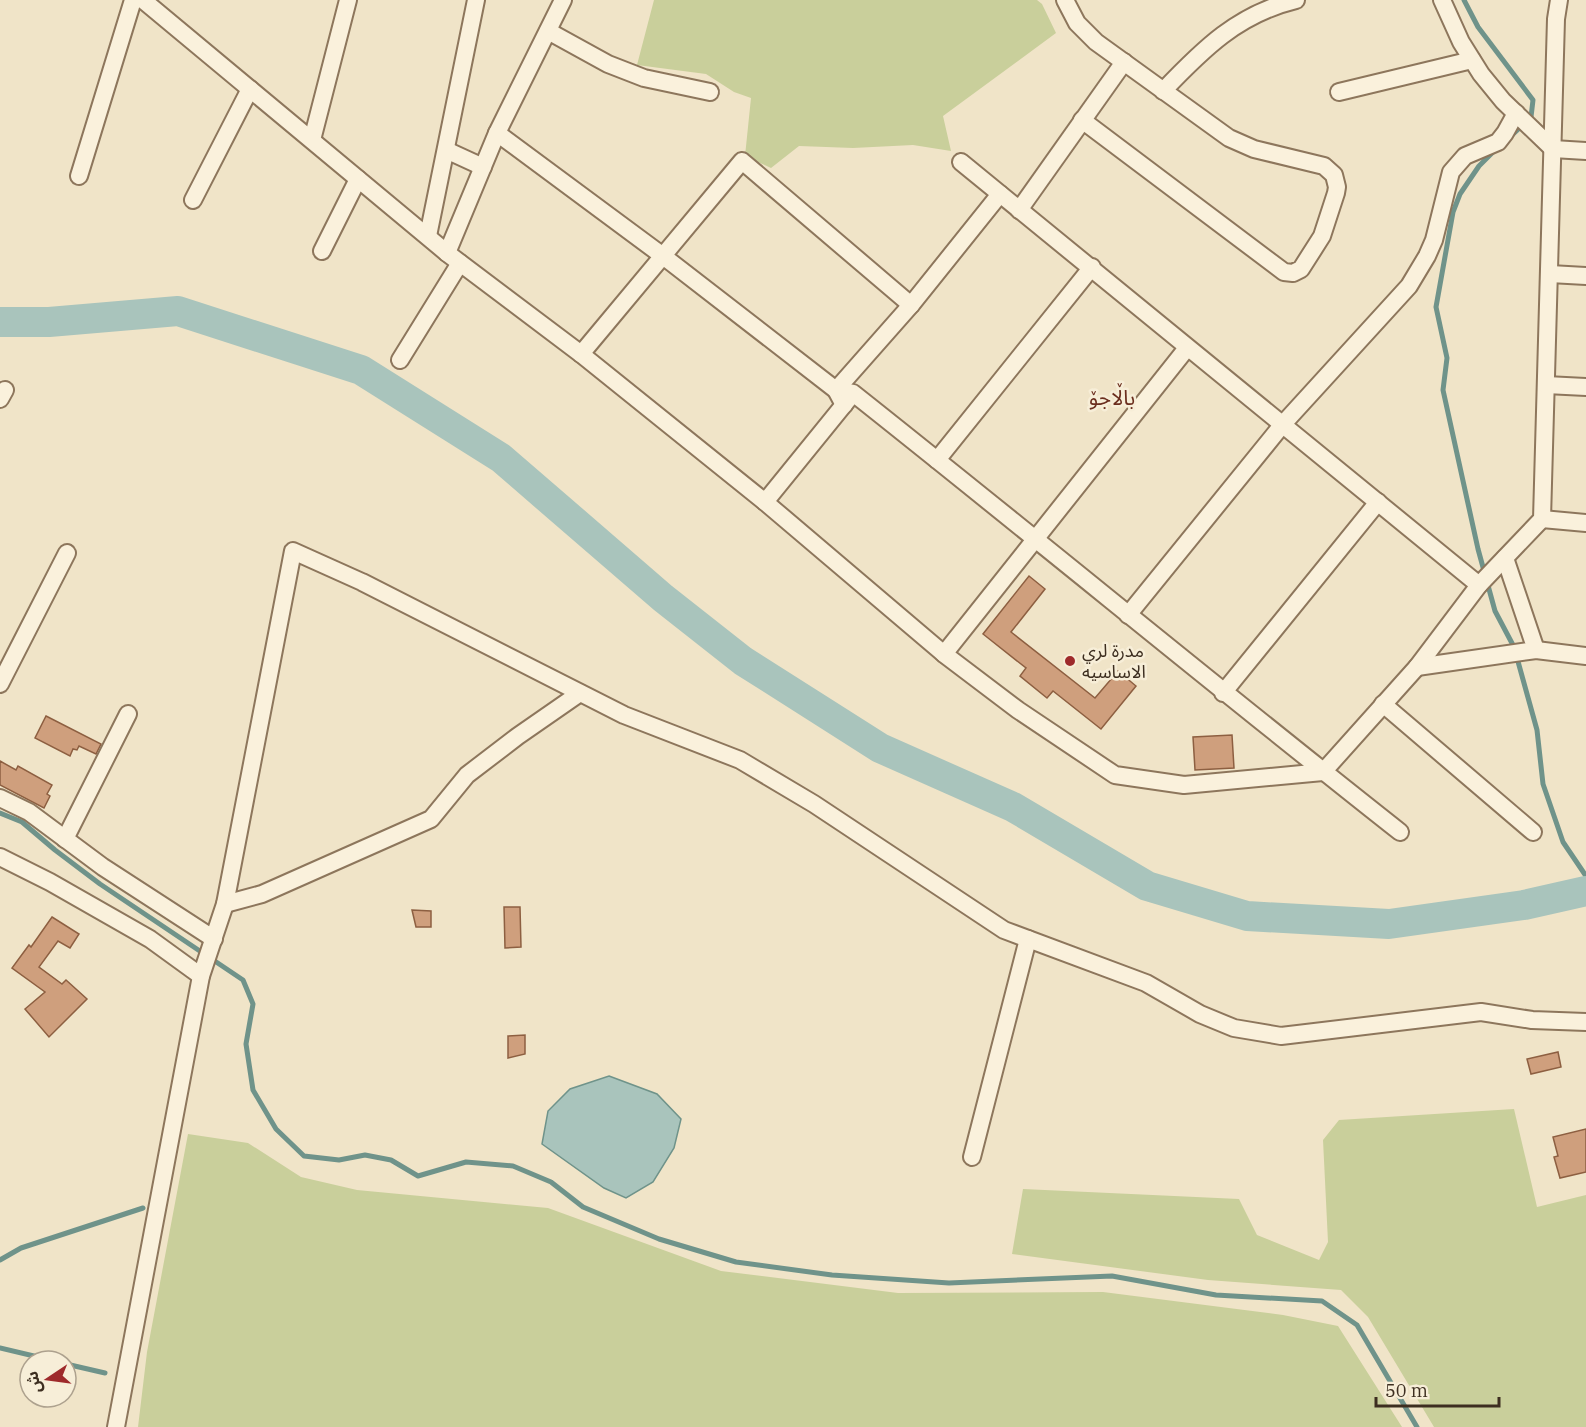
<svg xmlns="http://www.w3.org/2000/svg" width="1586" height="1427" font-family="'IBM Plex Serif','Noto Sans Arabic',serif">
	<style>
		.green { fill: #c9cf9b }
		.water { fill: #a9c4bc; stroke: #6f938a; stroke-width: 1.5 }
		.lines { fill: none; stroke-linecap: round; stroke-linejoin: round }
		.stream { stroke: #6f938a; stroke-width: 5 }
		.river { stroke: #a9c4bc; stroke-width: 30 }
		.building { fill: #cf9f7d; stroke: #8d5f41; stroke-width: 1.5 }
		.minor-casing { stroke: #8d765c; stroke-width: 20 }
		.minor { stroke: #faf1dc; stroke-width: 16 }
		.poi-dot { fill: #9e2a2b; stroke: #f7eed8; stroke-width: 2 }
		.labels { text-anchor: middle; stroke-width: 5; stroke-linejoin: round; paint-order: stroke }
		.poi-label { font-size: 18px; fill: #3d2e20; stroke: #f7eed8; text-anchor: start }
		.quarter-label { font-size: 21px; fill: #6b2e1e; stroke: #f7eed8 }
	</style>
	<rect width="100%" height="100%" fill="#f0e4c8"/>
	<g class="green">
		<path d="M 654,0 L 1037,0 L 1042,4 L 1056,33 L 943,116 L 951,151 L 913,145 L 853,148 L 799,146 L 771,168 L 745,156 L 751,98 L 734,92 L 706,74 L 637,65 Z"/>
		<path d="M 1514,1109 L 1537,1207 L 1586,1195 L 1586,1427 L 1434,1427 L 1368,1317 L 1341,1290 L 1208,1280 L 1012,1254 L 1023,1189 L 1239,1199 L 1257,1235 L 1319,1260 L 1328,1242 L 1323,1140 L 1339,1120 Z"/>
		<path d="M 188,1134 L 248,1143 L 301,1177 L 357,1190 L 548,1208 L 721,1271 L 898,1293 L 1103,1292 L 1283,1315 L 1338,1326 L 1402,1427 L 138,1427 L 147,1352 Z"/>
	</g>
	<path class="water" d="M 609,1076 L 657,1094 L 681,1119 L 674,1148 L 653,1182 L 626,1198 L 604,1188 L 542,1144 L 548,1111 L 570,1089 Z"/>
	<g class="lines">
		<g class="stream">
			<path d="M 1464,0 L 1478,27 L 1533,100 L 1531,117 L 1511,136"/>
			<path d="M 1495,150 L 1479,166 L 1460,194 L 1453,212 L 1436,307 L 1447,358 L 1443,390 L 1478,549 L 1495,611 L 1514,647 L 1537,730 L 1543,784 L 1563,842 L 1586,876"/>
			<path d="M 0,813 L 22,822 L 55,850 L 100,884 L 243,980 L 253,1004 L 246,1044 L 253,1090 L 276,1129 L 304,1156 L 339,1160 L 365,1155 L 391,1160 L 418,1176 L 466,1162 L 513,1166 L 551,1182 L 583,1207 L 659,1239 L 736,1262 L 832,1275 L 949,1283 L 1112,1276 L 1216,1295 L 1322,1301 L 1357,1325 L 1417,1427"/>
			<path d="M 0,1260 L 21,1248 L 143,1208"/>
			<path d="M 0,1348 L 55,1361"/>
			<path d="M 66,1364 L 105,1373"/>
		</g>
		<path class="river" d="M 0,322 L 49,322 L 178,311 L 361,370 L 501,458 L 663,598 L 743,661 L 880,748 L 1013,807 L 1147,886 L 1247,916 L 1389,924 L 1524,905 L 1586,891"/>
	</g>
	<g class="building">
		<path d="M 1029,576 L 1045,589 L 1011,632 L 1095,698 L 1118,671 L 1136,686 L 1101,729 L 1053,691 L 1047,698 L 1020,676 L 1026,668 L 983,634 Z"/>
		<path d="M 46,716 L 101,744 L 96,754 L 79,746 L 77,750 L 73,749 L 70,756 L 35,738 Z"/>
		<path d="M 1232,735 L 1234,768 L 1195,770 L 1193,737 Z"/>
		<path d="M 0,761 L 16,770 L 18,766 L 52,785 L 47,794 L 50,796 L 44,808 L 0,785 Z"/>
		<path d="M 504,907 L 520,907 L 521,947 L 505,948 Z"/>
		<path d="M 412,910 L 431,911 L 431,927 L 416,927 Z"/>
		<path d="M 52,917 L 79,934 L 70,948 L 58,941 L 39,967 L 62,984 L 66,980 L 87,999 L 49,1037 L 25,1009 L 45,992 L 12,968 L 29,945 L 31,947 Z"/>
		<path d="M 525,1035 L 525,1054 L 508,1058 L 508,1036 Z"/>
		<path d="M 1558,1052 L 1561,1067 L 1531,1074 L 1527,1059 Z"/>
		<path d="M 1586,1129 L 1586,1172 L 1560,1178 L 1554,1157 L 1558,1156 L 1553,1137 Z"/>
	</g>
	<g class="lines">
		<g class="minor-casing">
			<g id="minor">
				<path d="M 143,0 L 447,253 L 581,354 L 765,502 L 944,654 L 1018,710 L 1115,775 L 1184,785 L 1323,772 L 1417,667 L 1479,585 L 1542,519 L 1556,19 L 1559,0"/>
				<path d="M 1065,0 L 1077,23 L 1096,42 L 1229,138 L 1254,149 L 1324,166 L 1334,175 L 1337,187 L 1336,193 L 1322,236 L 1301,269 L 1293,273 L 1284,272 L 1082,120"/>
				<path d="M 1442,0 L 1461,42 L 1481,74 L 1503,101 L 1553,149 L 1586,151"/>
				<path d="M 548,31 L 608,64 L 644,78 L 710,92"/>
				<path d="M 1163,91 C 1203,49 1238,14 1296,0"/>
				<path d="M 1339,92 L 1472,60"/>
				<path d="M 497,133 L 663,256 L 836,390 L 853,393 C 1036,538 1216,687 1400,832"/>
				<path d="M 312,140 L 348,0"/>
				<path d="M 446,150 L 483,167"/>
				<path d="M 961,162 L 1479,585"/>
				<path d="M 79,176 L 133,0"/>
				<path d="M 193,200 L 250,89"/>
				<path d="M 1019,210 L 1124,62"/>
				<path d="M 428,236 L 476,0"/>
				<path d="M 322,251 L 358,179"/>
				<path d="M 447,253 L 497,133 L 563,0"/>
				<path d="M 1550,274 L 1586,276"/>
				<path d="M 581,354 L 742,161 L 911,305"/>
				<path d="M 400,360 L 460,263"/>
				<path d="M 1546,385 L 1586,387"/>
				<path d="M 0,399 L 5,390"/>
				<path d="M 844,405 L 836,390 L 911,305 L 1000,194"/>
				<path d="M 937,460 L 1092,267"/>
				<path d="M 765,502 L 851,396"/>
				<path d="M 1542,519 L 1586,523"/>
				<path d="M 1505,558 L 1536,650"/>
				<path d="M 1128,615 L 1283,424 L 1409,286 L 1427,256 L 1434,240 L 1451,172 L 1465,156 L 1498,142 L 1505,133 L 1516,113"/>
				<path d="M 944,654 L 1187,348"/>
				<path d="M 1417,667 L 1536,650 L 1586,656"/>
				<path d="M 0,684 L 67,553"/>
				<path d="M 1223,693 L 1378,502"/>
				<path d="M 1383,704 L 1533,832"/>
				<path d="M 0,798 L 29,812 L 103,867 L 214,939"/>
				<path d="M 65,839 L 128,714"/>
				<path d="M 0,857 L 50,882 L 150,939 L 201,976"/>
				<path d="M 225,904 L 262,894 L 431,819 L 467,775 L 518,736 L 580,693"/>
				<path d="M 972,1157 L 1028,939"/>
				<path d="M 116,1427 L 201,976 L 225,904 L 293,551 L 362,582 L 624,715 L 740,760 L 814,804 L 1004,930 L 1146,983 L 1200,1014 L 1234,1028 L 1281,1036 L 1481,1012 L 1532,1020 L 1586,1022"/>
			</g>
		</g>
		<use href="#minor" class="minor"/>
	</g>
	<circle class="poi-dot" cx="1070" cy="661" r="6"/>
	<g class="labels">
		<g class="poi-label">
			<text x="1082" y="657">مدرة لري<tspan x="1082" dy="21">الاساسیه</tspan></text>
		</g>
		<g class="quarter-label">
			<text x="1112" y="405">باڵاجۆ</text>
		</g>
	</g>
	<g transform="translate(48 1379) rotate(257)"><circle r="28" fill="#f7eed8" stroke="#ada18e" stroke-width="1.5"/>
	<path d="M0-4.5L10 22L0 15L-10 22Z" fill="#9e2a2b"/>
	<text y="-9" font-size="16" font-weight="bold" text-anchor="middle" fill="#3d2e20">ش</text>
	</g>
	<path d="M1376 1397v9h123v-9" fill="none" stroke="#3d2e20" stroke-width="3"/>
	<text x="1385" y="1397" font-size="18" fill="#3d2e20" stroke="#f7eed8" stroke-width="4.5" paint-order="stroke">50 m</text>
</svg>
